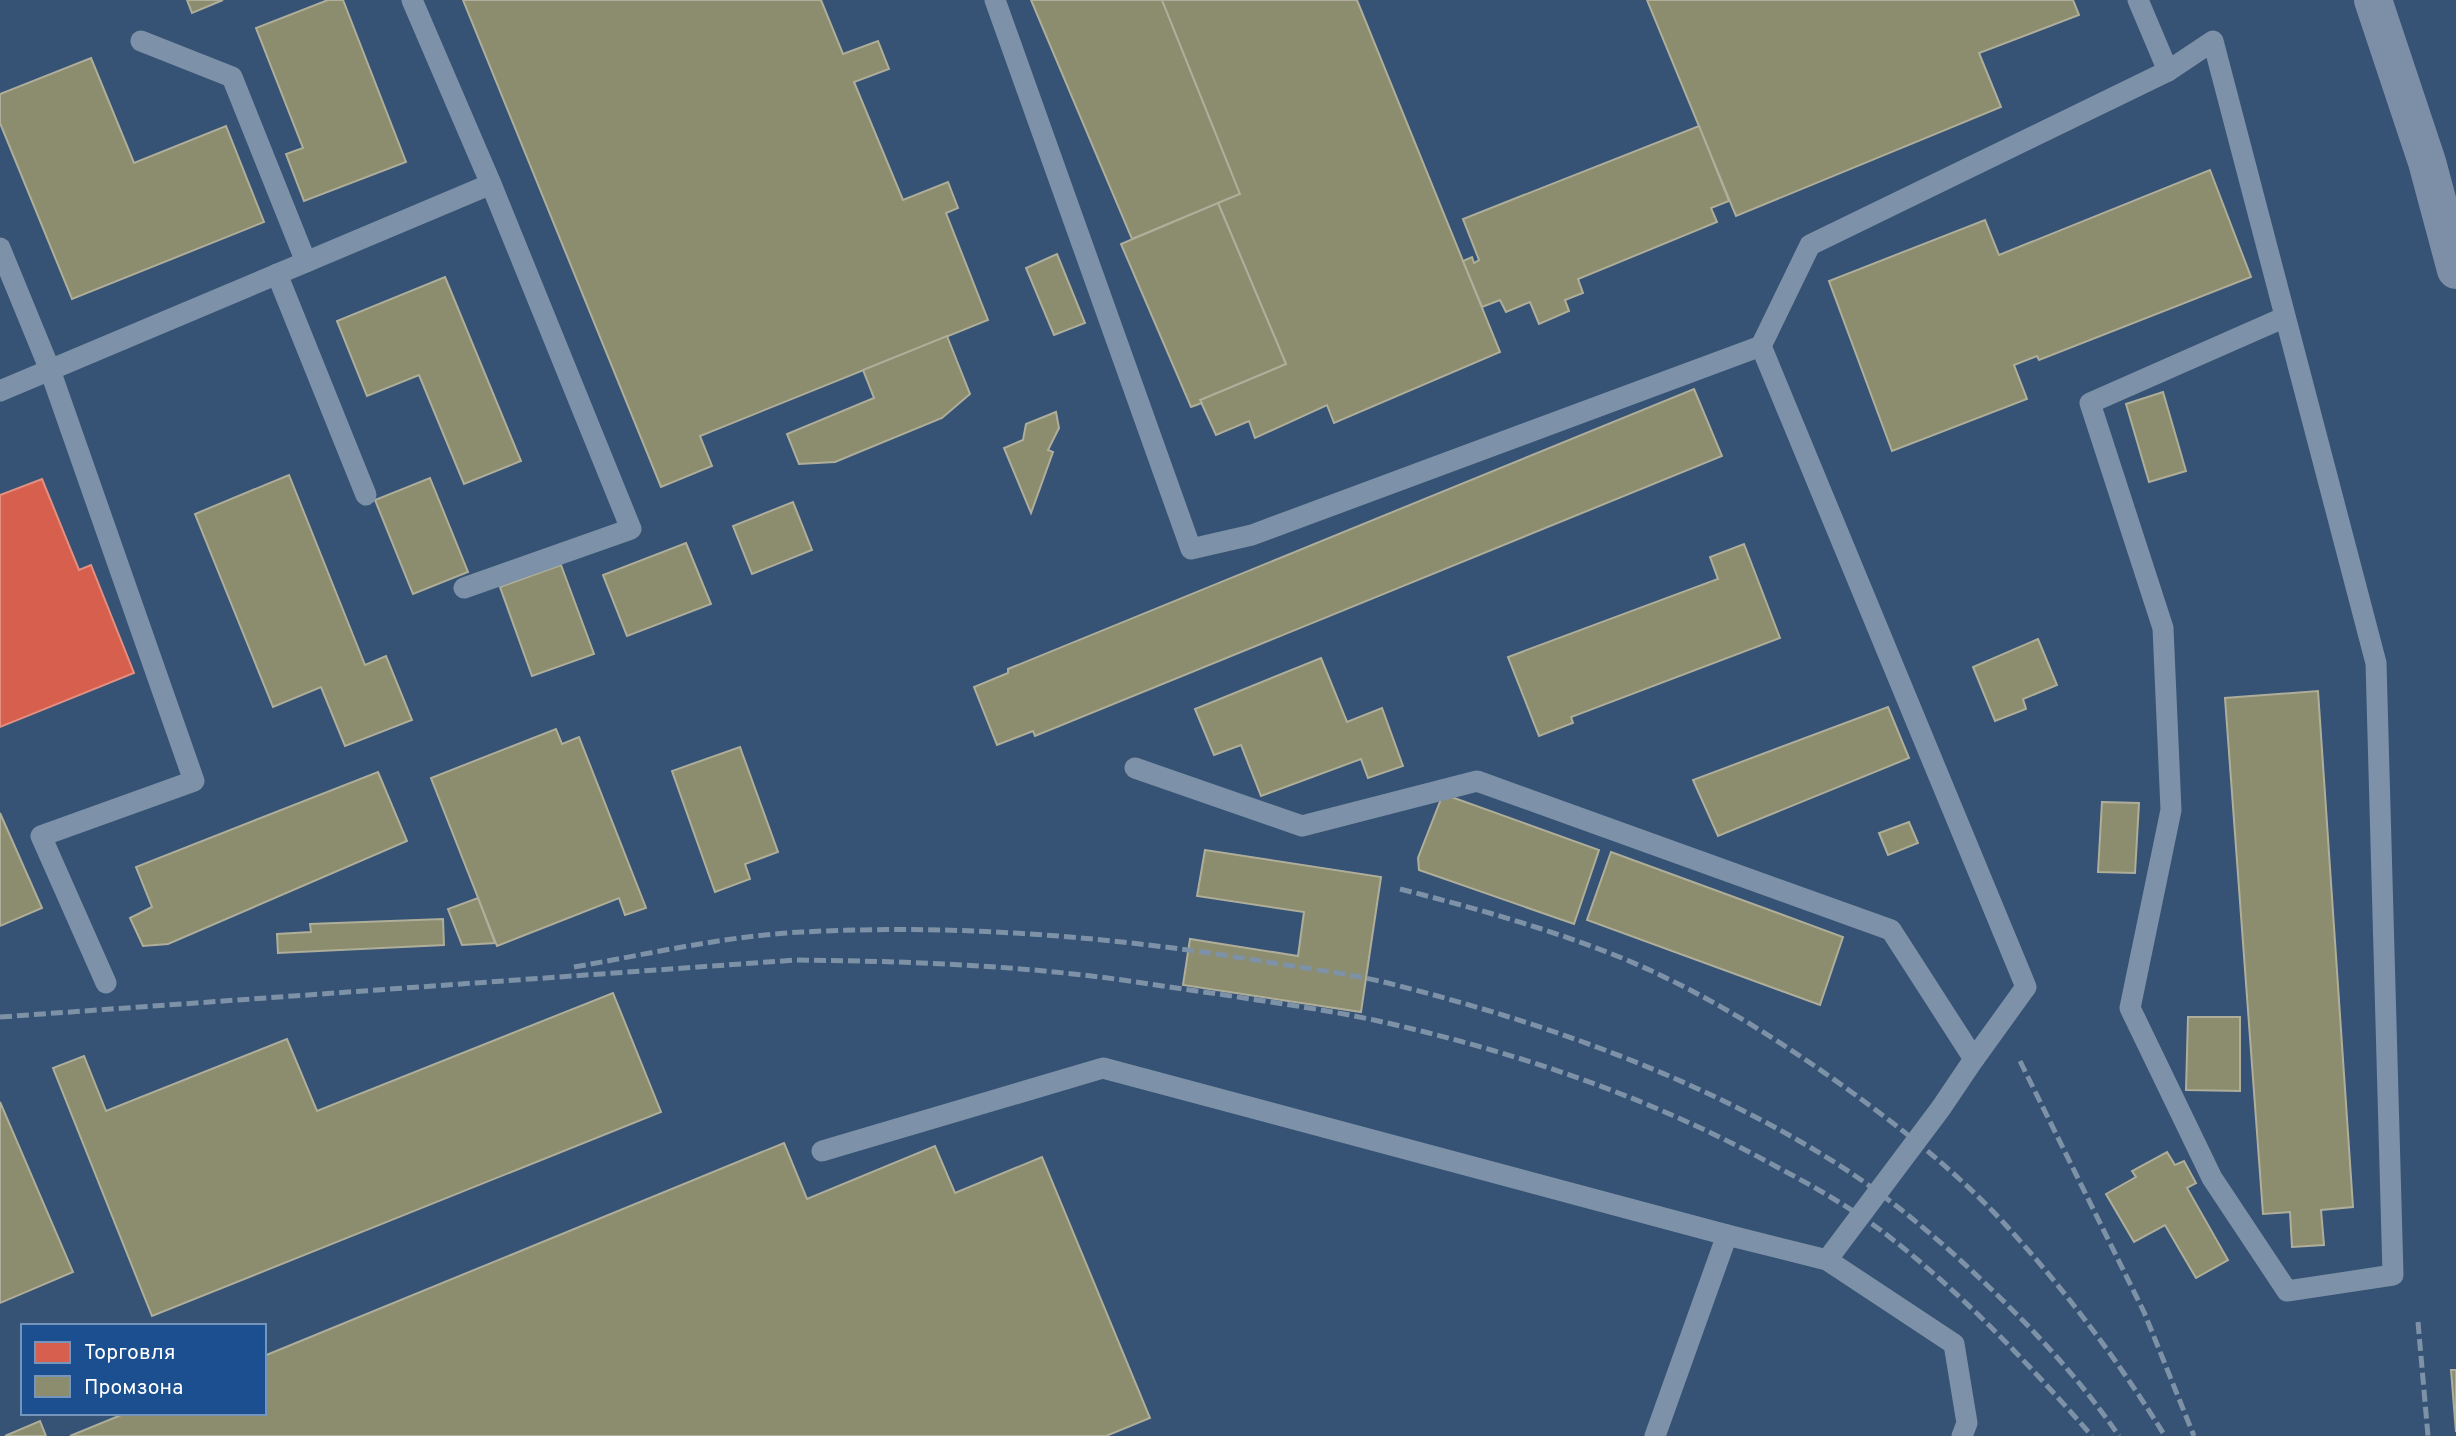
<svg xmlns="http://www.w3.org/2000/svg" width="2456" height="1436" font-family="Overpass,sans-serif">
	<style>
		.shops { fill: #d6604d; stroke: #e29082; stroke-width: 2 }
		.industry { fill: #8c8c6e; stroke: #aeae9a; stroke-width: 2 }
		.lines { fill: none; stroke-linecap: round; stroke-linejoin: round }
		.service { stroke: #7d92a8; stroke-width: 21 }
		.primary { stroke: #7d8ea7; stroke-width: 38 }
		.rail { stroke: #7e92a7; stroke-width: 5; stroke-dasharray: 12 5; stroke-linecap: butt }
	</style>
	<rect width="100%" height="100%" fill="#365274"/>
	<path class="shops" d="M 42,479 L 79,570 L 91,565 L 134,673 L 0,727 L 0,495 Z"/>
	<g class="industry">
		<path d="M 187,0 L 223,0 L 192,13 Z"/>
		<path d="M 328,0 L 343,0 L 406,162 L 304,201 L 286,154 L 303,148 L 256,28 Z"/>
		<path d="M 463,0 L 821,0 L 843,54 L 878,41 L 889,69 L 854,82 L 903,200 L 948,182 L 958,208 L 946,213 L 988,320 L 700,436 L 712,466 L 661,487 Z"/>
		<path d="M 1031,0 L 1162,0 L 1240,194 L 1132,239 Z"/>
		<path d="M 1162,0 L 1357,0 L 1500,352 L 1334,423 L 1327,405 L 1255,438 L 1249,421 L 1216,435 L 1200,400 L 1286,364 L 1218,203 L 1240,194 Z"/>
		<path d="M 1647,0 L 2073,0 L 2079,15 L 1979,53 L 2001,107 L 1736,216 Z"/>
		<path d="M 91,58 L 134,163 L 226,126 L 264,222 L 72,299 L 0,123 L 0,94 Z"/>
		<path d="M 1699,126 L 1729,201 L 1711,208 L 1717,222 L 1578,279 L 1583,293 L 1565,300 L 1569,311 L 1539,324 L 1530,302 L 1506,312 L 1500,300 L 1482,307 L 1463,261 L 1472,257 L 1474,263 L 1479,260 L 1463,219 Z"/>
		<path d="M 2210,170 L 2251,277 L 2039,360 L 2037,356 L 2014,365 L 2027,399 L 1892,451 L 1829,281 L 1985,220 L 1999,255 Z"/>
		<path d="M 1218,203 L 1286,364 L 1200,400 L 1202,403 L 1191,407 L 1121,244 Z"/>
		<path d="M 1057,254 L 1085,323 L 1054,335 L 1026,268 Z"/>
		<path d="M 445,277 L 521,461 L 464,484 L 419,375 L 367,396 L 337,321 Z"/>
		<path d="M 947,336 L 970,394 L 942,418 L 835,462 L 799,464 L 787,434 L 874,398 L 863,370 Z"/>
		<path d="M 1694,389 L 1722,456 L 1035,736 L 1033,731 L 997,745 L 974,687 L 1008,673 L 1008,669 Z"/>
		<path d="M 2163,392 L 2186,471 L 2149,482 L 2126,404 Z"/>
		<path d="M 1056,412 L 1059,428 L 1048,450 L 1053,452 L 1031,513 L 1004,448 L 1023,440 L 1026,424 Z"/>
		<path d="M 289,475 L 365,665 L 386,656 L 412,720 L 345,746 L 321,687 L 273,707 L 195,514 Z"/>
		<path d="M 430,478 L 468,572 L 413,594 L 375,500 Z"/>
		<path d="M 793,502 L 812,550 L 752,574 L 733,526 Z"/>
		<path d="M 686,543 L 711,604 L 627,636 L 603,575 Z"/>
		<path d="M 1744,544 L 1780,638 L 1571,717 L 1573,723 L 1539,736 L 1508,657 L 1718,579 L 1710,557 Z"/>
		<path d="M 561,565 L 594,654 L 532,676 L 500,587 Z"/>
		<path d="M 2038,639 L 2057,685 L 2023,699 L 2026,709 L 1995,721 L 1973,667 Z"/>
		<path d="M 1321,658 L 1347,722 L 1382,708 L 1403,766 L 1368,778 L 1361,759 L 1261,796 L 1241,745 L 1214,755 L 1195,709 Z"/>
		<path d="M 2318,691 L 2353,1207 L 2321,1210 L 2324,1245 L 2292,1247 L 2290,1212 L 2263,1214 L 2225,698 Z"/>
		<path d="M 1888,707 L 1909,758 L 1718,836 L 1693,780 Z"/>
		<path d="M 556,729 L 562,744 L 579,737 L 646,908 L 625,915 L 619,898 L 497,946 L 431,778 Z"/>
		<path d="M 740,747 L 778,852 L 745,864 L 750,879 L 715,892 L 672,771 Z"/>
		<path d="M 378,772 L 407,841 L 168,944 L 143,946 L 130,918 L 152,907 L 136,867 Z"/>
		<path d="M 1443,794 L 1599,850 L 1574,924 L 1419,870 L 1418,858 Z"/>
		<path d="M 2102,802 L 2139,803 L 2135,873 L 2098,872 Z"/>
		<path d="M 0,813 L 42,908 L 0,926 Z"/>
		<path d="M 1909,822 L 1918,843 L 1888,855 L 1879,833 Z"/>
		<path d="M 1205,850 L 1381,877 L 1361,1012 L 1183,985 L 1190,939 L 1298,956 L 1304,912 L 1197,896 Z"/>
		<path d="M 1611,852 L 1843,937 L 1820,1005 L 1587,920 Z"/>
		<path d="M 478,898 L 495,943 L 462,945 L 448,909 Z"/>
		<path d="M 443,919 L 444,945 L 278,953 L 277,934 L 311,932 L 310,924 Z"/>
		<path d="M 613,993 L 661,1112 L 152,1316 L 53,1068 L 84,1056 L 106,1111 L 287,1039 L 317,1111 Z"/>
		<path d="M 2188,1017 L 2240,1017 L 2240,1091 L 2186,1090 Z"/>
		<path d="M 0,1102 L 73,1272 L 0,1303 Z"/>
		<path d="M 784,1143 L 807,1199 L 935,1146 L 955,1193 L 1042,1157 L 1150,1418 L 1106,1436 L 70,1436 L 126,1413 L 264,1413 L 264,1356 Z"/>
		<path d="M 2167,1152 L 2175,1165 L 2184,1161 L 2196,1183 L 2187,1188 L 2228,1260 L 2196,1278 L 2165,1225 L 2134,1242 L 2106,1194 L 2136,1177 L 2132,1171 Z"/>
		<path d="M 2451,1370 L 2456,1370 L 2456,1432 Z"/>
		<path d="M 40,1421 L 46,1436 L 5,1436 Z"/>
	</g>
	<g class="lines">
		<g class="service">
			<path d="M 412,0 L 491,184 L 631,529 L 464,588"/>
			<path d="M 995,0 L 1191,549 L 1252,535 L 1761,346 L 2026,987 L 1974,1059"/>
			<path d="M 2138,0 L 2168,71 L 2213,41 L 2376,663 L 2393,1275 L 2287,1291 L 2212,1178 L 2130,1008 L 2171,810 L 2163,628 L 2090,403 L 2285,317"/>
			<path d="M 141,41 L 232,77 L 306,262"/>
			<path d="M 0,248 L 50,370 L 194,781 L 41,836 L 106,983"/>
			<path d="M 277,274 L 366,495"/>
			<path d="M 1761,346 L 1810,245 L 2168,71"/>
			<path d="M 0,391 L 491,184"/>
			<path d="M 1135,768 L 1302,826 L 1477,781 L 1891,930 L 1974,1059 L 1941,1108 L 1827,1260"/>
			<path d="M 822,1151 L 1103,1068 L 1727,1235"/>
			<path d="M 1655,1436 L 1727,1235 L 1827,1260 L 1954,1344 L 1967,1423 L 1962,1436"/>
		</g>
		<path class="primary" d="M 2373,0 L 2427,162 L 2456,270"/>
		<g class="rail">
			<path d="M 1400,889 C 1475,908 1550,929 1622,958 C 1704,992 1778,1039 1850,1091 C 1904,1130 1956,1172 2002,1221 C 2063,1287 2118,1360 2165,1436"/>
			<path d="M 574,967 C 649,954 725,936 802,932 C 956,924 1109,936 1261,961 C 1303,968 1346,973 1388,983 C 1539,1021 1690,1074 1823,1155 C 1884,1192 1939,1239 1990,1288 C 2037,1333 2082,1382 2119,1436"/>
			<path d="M 0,1017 L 796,960 C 892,961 987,964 1083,975 C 1128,980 1173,988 1218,994 C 1270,1002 1322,1009 1374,1020 C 1514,1051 1651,1097 1777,1167 C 1815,1187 1853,1209 1887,1235 C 1963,1294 2029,1364 2092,1436"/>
			<path d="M 2020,1061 L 2144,1312 L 2194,1436"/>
			<path d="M 2418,1322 L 2428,1436"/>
		</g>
	</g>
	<rect x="21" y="1324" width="245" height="91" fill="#1b4f8f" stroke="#7695bc" stroke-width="2"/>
	<rect x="35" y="1342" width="35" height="21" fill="#d6604d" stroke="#7695bc" stroke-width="2"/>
	<text x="84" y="1359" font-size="21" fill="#ffffff">Торговля</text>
	<rect x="35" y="1376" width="35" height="21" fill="#8c8c6e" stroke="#7695bc" stroke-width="2"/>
	<text x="84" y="1394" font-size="21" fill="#ffffff">Промзона</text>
</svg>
